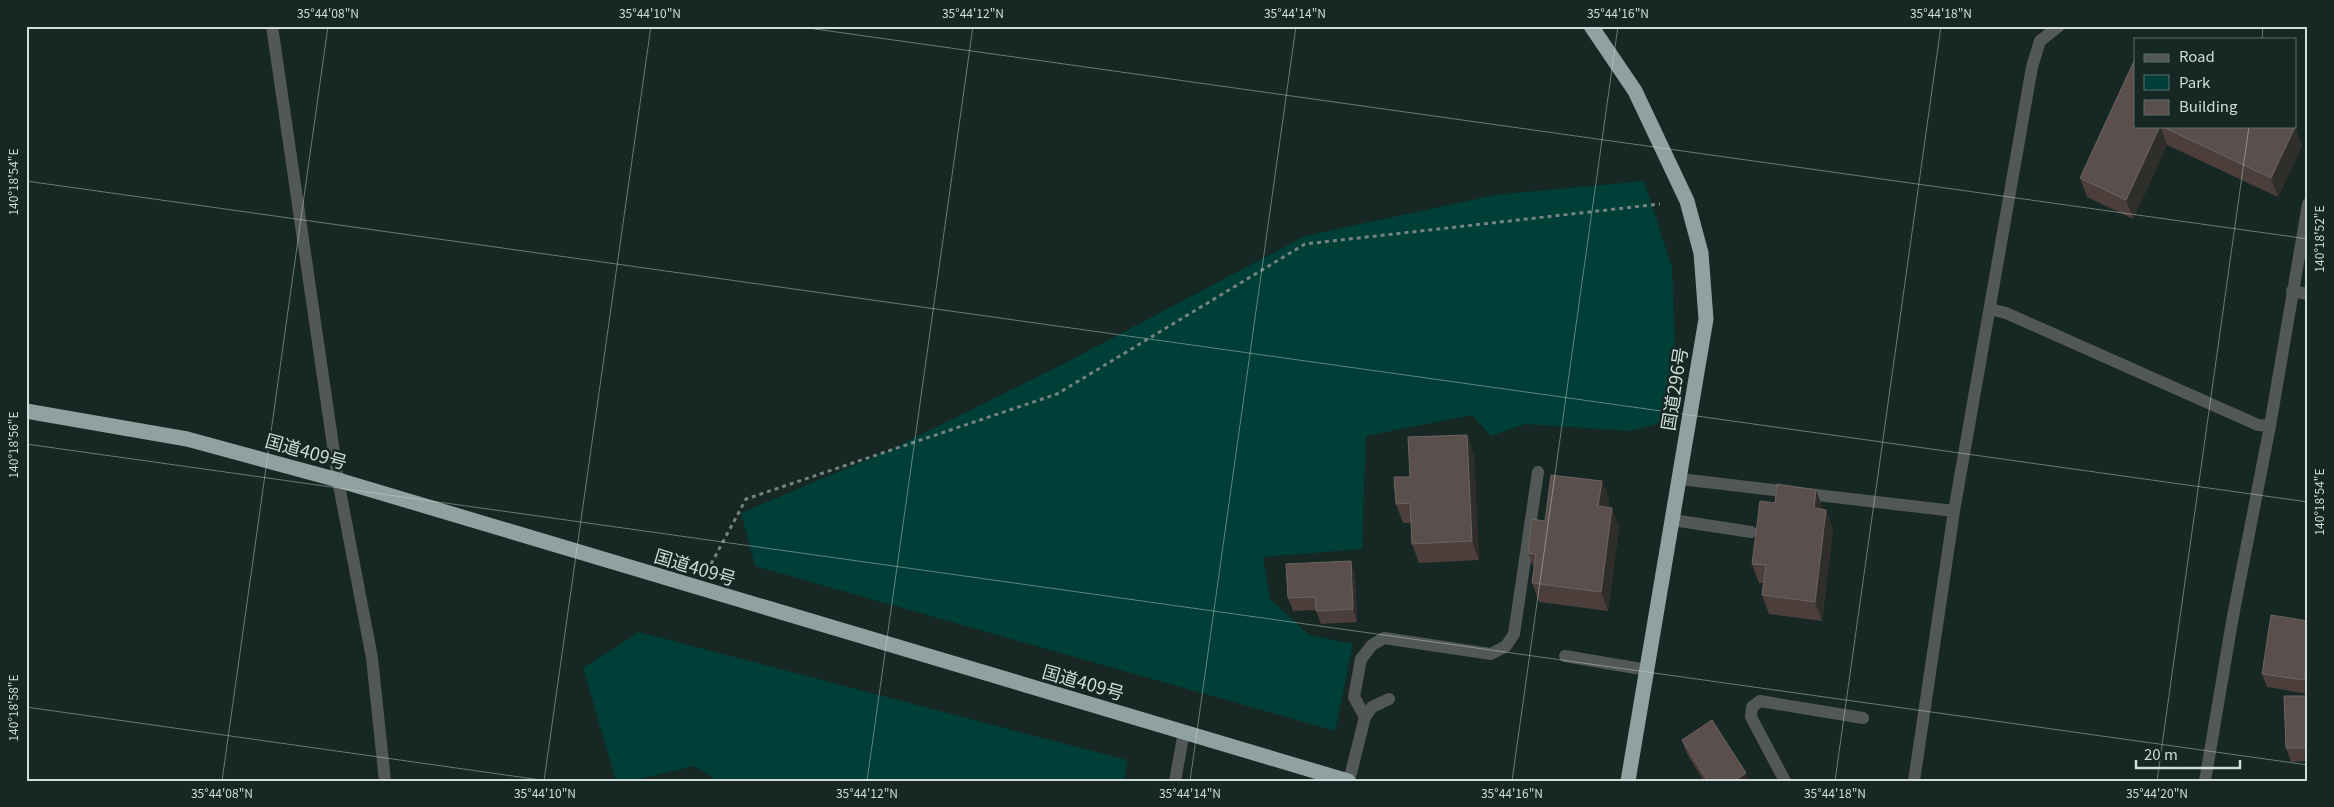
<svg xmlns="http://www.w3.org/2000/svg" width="2334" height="807" font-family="Georgia,'Noto Sans JP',serif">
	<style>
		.green { fill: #003e38 }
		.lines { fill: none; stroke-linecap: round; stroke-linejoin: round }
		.path { stroke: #758380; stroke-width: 3; stroke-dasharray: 4 4; stroke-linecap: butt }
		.lane { stroke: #515857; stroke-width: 12 }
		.street { stroke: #515857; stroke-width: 12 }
		.highway { stroke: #8fa29f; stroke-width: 15 }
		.wall { fill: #4b3e3b }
		.shaded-wall { fill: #302e2b }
		.building { fill: #5a4f4c; stroke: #6c6562 }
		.ticks { fill: none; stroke: #d2dcda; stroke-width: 1; stroke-opacity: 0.45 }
		.labels { text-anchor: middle; stroke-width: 5; stroke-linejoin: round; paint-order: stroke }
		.street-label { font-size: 18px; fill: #d2dcda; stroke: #162724 }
		.neatline { fill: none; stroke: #d2dcda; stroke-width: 2 }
		.ticks-label { font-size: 12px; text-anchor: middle; fill: #d2dcda }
	</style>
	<rect width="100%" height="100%" fill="#162724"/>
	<g class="green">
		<path d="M 1644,181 L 1672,267 L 1675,348 L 1664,422 L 1630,431 L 1525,424 L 1491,436 L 1472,415 L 1366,436 L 1362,549 L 1263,557 L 1270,599 L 1309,635 L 1353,644 L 1335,731 L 755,566 L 741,513 L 890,450 L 1067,362 L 1305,236 L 1495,195 Z"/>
		<path d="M 639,632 L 1127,760 L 1124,781 L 718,781 L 694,766 L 631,781 L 616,781 L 583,668 Z"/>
	</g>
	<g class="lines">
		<path class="path" d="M 711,564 L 746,499 L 1057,394 L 1305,244 L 1660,204"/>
		<g class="lane">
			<path d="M 2292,291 L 2308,294"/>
			<path d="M 1990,309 L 2006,313 L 2258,425 L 2270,426"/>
			<path d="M 338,480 L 372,658 L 385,781"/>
			<path d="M 1673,520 L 1751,532"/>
			<path d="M 1565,656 L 1647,670"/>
			<path d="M 1365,717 L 1354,697 L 1361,659 L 1372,645 L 1384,638 L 1491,654 L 1506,646 L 1514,634 L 1538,472"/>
			<path d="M 1349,781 L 1365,717 L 1372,707 L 1389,699"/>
			<path d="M 1785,781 L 1751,717 L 1752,707 L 1760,701 L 1863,718"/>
			<path d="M 2205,781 L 2233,616 L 2270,426 L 2308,204"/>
		</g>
		<g class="street">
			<path d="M 272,26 L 338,480"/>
			<path d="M 1680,479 L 1954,511"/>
			<path d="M 1175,781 L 1184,732"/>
			<path d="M 1914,781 L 1954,511 L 2032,67 L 2040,41 L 2059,26"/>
		</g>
		<g class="highway">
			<path d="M 1591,26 L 1635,91 L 1687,201 L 1701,253 L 1706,319 L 1628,781"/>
			<path d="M 26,411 L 187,439 L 338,480 L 1348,781"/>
		</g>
	</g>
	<g class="wall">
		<path d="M 2135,59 L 2295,127 L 2302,146 L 2278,197 L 2167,145 L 2133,219 L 2087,197 L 2080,178 Z"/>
		<path d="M 1474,454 L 1479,560 L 1419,563 L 1412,544 L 1411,523 L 1403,523 L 1396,504 L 1410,477 Z"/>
		<path d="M 1602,481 L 1609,500 L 1608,508 L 1619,527 L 1608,611 L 1539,602 L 1532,583 L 1534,568 L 1528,553 L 1545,521 Z"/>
		<path d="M 1816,490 L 1823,510 L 1826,510 L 1833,529 L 1822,621 L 1769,614 L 1762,595 L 1763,583 L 1759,583 L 1752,564 Z"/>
		<path d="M 1351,561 L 1355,575 L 1357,622 L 1321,624 L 1316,610 L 1293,611 L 1288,598 Z"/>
		<path d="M 2308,621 L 2308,694 L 2267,687 L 2262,674 Z"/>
		<path d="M 2308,696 L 2308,761 L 2291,762 L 2286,748 Z"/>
		<path d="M 1682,740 L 1749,781 L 1704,781 L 1687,754 Z"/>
	</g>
	<g class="shaded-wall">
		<path d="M 2160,126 L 2167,145 L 2133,219 L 2126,200 Z"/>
		<path d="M 2295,127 L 2302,146 L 2278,197 L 2271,178 Z"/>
		<path d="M 1467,435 L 1474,454 L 1479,560 L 1472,541 Z"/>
		<path d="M 1602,481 L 1609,500 L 1605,525 L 1598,506 Z"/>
		<path d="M 1816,490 L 1823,509 L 1821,527 L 1814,508 Z"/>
		<path d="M 1612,508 L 1619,527 L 1608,611 L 1601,592 Z"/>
		<path d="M 1826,510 L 1833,529 L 1822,621 L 1815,602 Z"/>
		<path d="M 1351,561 L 1355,575 L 1357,622 L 1353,609 Z"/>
		<path d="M 2308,657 L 2308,691 L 2304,680 Z"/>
		<path d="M 1746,773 L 1749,781 L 1734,781 Z"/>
	</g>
	<g class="building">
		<path d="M 2135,59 L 2135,126 L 2160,126 L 2126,200 L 2080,178 Z"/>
		<path d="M 2161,126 L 2293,126 L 2295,127 L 2271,178 Z"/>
		<path d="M 1467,435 L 1472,541 L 1412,544 L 1410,503 L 1396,504 L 1394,477 L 1410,477 L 1408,437 Z"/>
		<path d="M 1551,475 L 1602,481 L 1598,506 L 1612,508 L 1601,592 L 1532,583 L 1536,554 L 1528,553 L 1532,519 L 1545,521 Z"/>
		<path d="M 1777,484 L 1816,490 L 1814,508 L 1826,510 L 1815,602 L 1762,595 L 1766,565 L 1752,564 L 1760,501 L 1775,503 Z"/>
		<path d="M 1351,561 L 1353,609 L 1316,611 L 1315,597 L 1288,598 L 1286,564 Z"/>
		<path d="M 2271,615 L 2308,621 L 2308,657 L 2304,680 L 2262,674 Z"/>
		<path d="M 2284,696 L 2308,696 L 2308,748 L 2286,748 Z"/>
		<path d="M 1712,720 L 1746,773 L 1734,781 L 1708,781 L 1682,740 Z"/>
	</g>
	<path class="ticks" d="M 794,26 L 2308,239M 2262,39 L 2263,26M 26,181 L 2308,502M 26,444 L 2308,765M 26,707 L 548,781M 222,781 L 328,26M 544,781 L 651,26M 867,781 L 973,26M 1190,781 L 1296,26M 1512,781 L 1618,26M 1835,781 L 1941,26M 2157,781 L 2249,126"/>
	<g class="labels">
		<g class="street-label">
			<text transform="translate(1675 389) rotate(-81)" y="6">国道296号</text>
			<text transform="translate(306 452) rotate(16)" y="6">国道409号</text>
			<text transform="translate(695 568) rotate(17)" y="6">国道409号</text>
			<text transform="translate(1083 683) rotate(16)" y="6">国道409号</text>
		</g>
	</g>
	<rect width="2334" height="807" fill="none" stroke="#162724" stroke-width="55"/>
	<rect x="2134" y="38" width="162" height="90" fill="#162724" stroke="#616f6d"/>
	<rect x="2144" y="54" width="25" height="8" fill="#515857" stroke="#616f6d"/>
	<text x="2179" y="62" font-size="15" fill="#d2dcda">Road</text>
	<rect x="2144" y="75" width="25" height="15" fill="#003e38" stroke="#616f6d"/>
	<text x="2179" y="88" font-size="15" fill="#d2dcda">Park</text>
	<rect x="2144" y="100" width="25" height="15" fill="#5a4f4c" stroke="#616f6d"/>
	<text x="2179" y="112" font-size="15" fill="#d2dcda">Building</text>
	<path d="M2136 760v8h104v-8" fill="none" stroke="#d2dcda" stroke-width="2.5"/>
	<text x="2144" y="760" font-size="15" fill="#d2dcda" stroke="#162724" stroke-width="4" paint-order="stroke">20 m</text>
	<rect x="28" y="28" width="2278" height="752" class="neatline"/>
	<g class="ticks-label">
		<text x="328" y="18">35°44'08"N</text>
		<text x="650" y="18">35°44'10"N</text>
		<text x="973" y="18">35°44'12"N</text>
		<text x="1295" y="18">35°44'14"N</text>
		<text x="1618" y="18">35°44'16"N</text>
		<text x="1941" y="18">35°44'18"N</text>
		<text transform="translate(14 182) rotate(-90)" y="4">140°18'54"E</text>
		<text transform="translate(2320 239) rotate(-90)" y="4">140°18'52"E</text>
		<text transform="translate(14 445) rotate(-90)" y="4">140°18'56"E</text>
		<text transform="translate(2320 502) rotate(-90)" y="4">140°18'54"E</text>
		<text transform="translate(14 708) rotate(-90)" y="4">140°18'58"E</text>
		<text x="222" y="798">35°44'08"N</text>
		<text x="545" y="798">35°44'10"N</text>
		<text x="867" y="798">35°44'12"N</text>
		<text x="1190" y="798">35°44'14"N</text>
		<text x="1512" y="798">35°44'16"N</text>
		<text x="1835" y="798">35°44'18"N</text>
		<text x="2157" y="798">35°44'20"N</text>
	</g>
</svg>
